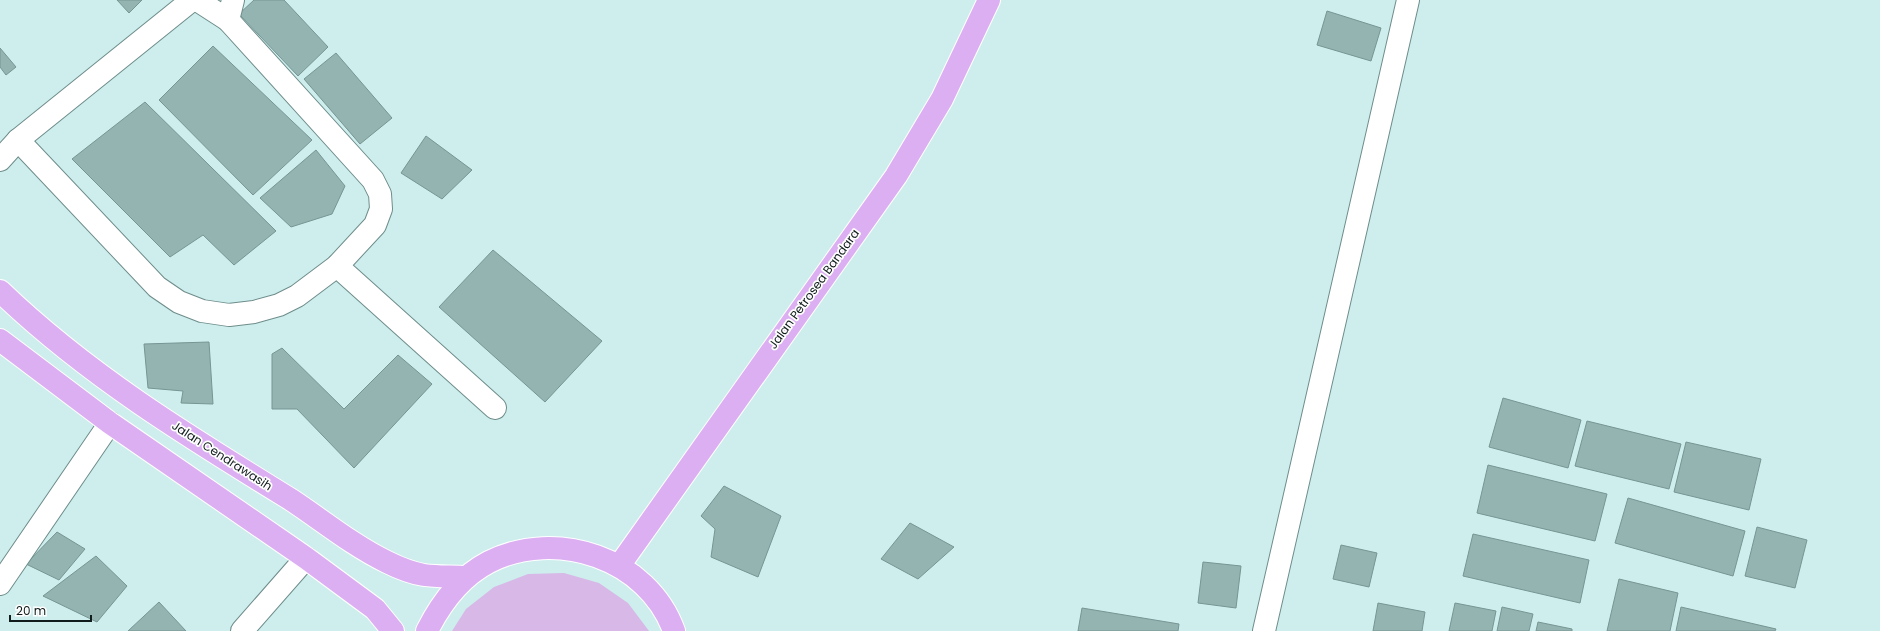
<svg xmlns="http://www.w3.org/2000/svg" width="1880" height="631" font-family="Poppins,sans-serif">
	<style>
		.green { fill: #d7b8e6 }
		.building { fill: #94b4b2; stroke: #769593 }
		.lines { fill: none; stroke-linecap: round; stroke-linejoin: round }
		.minor-casing { stroke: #6e8d8b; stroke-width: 24 }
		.major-casing { stroke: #fff; stroke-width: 24 }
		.minor { stroke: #fff; stroke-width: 22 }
		.major { stroke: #dcaff2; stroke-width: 22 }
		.labels { text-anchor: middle; stroke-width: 3.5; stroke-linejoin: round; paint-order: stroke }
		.street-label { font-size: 12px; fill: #111d1c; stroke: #fff }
	</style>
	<rect width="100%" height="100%" fill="#cdeeed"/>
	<path class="green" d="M 564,573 L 599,583 L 628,603 L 649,631 L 452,631 L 466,609 L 494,587 L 528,574 Z"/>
	<g class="building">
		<path d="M 117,0 L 142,0 L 129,13 Z"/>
		<path d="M 254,0 L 284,0 L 328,47 L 298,76 L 239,14 Z"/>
		<path d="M 1327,11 L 1381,28 L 1371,61 L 1317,45 Z"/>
		<path d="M 213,46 L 312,140 L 253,195 L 159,100 Z"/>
		<path d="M 0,48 L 16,67 L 6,75 L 0,67 Z"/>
		<path d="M 336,53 L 392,118 L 360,144 L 304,79 Z"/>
		<path d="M 145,102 L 276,231 L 234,265 L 203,235 L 170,257 L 72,159 Z"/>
		<path d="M 426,136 L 472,170 L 442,199 L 401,173 Z"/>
		<path d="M 316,150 L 345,186 L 332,214 L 291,227 L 260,198 Z"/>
		<path d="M 493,250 L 602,341 L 545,402 L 439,307 Z"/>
		<path d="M 209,342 L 213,404 L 181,403 L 183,391 L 148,388 L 144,344 Z"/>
		<path d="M 282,348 L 344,409 L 398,355 L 432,384 L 354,468 L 297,409 L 272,409 L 272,354 Z"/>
		<path d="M 1503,398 L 1581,420 L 1568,468 L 1489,447 Z"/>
		<path d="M 1587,421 L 1681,444 L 1669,489 L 1575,466 Z"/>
		<path d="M 1686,442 L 1761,459 L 1749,510 L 1674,492 Z"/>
		<path d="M 1488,465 L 1607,494 L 1595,541 L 1477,513 Z"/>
		<path d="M 724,486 L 781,516 L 758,577 L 711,557 L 715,529 L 701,516 Z"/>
		<path d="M 1628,498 L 1745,531 L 1733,576 L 1615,543 Z"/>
		<path d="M 910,523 L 954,547 L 918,579 L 881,559 Z"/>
		<path d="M 1757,527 L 1807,540 L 1795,588 L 1745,576 Z"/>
		<path d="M 57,532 L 85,549 L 59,580 L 26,564 Z"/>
		<path d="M 1473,534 L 1589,560 L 1580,603 L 1463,576 Z"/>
		<path d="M 1341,545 L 1377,553 L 1369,587 L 1333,579 Z"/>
		<path d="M 96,556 L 127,586 L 97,622 L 43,596 Z"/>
		<path d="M 1203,562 L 1241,566 L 1236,608 L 1198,603 Z"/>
		<path d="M 1619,579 L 1678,593 L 1670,631 L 1607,631 Z"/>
		<path d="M 159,602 L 186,631 L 128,631 Z"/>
		<path d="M 1378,603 L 1425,612 L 1422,631 L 1373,631 Z"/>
		<path d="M 1455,603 L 1496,611 L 1492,631 L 1449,631 Z"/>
		<path d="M 1502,607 L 1533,614 L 1529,631 L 1497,631 Z"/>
		<path d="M 1681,607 L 1776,629 L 1775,631 L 1676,631 Z"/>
		<path d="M 1082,608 L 1179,624 L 1178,631 L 1078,631 Z"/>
		<path d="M 1538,622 L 1572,629 L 1572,631 L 1536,631 Z"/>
	</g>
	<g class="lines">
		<g class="minor-casing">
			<g id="minor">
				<path d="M 228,20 L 233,0"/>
				<path d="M 18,140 L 157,287 L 179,302 L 202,311 L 229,315 L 254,312 L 279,305 L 297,296 L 337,266 L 375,225 L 381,209 L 380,194 L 373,180 L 228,20 L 197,0"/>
				<path d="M 0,160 L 18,140 L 192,0"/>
				<path d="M 337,266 L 495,408"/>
				<path d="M 0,584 L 110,423"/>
				<path d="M 242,631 L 306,558"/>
				<path d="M 1264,631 L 1408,0"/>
			</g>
		</g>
		<g class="major-casing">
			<g id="major">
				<path d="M 0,291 C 86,374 189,437 290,499 C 322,520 352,545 387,562 C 397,567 412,573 424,575 C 437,577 452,576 466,577"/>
				<path d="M 0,340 L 110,423 L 306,558 L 375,609 L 393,631"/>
				<path d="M 619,566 L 896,176 L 942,99 L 989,0"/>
				<path d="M 427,631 C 441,603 460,577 489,562 C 556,528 648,558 674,631"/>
			</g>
		</g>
		<use href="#minor" class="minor"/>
		<use href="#major" class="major"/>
	</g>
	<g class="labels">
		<g class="street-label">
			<text transform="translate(814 289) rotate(-54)" y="4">Jalan Petrosea Bandara</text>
			<text transform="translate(222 456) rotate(33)" y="4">Jalan Cendrawasih</text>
		</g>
	</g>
	<path d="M10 615v6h81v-6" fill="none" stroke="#111d1c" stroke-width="2"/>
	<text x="16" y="615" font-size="12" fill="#111d1c" stroke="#ffffff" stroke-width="3" paint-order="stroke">20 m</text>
</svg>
